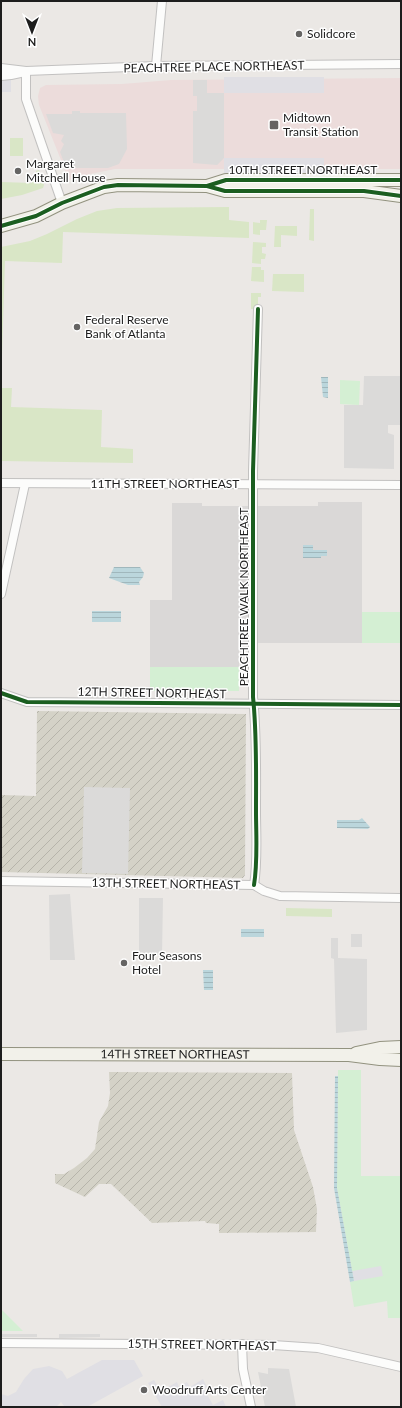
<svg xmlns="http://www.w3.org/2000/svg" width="402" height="1408" font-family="Lato,sans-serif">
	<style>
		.residential { fill: #dad8d7 }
		.commercial { fill: #ecdcdb }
		.construction { fill: url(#construction-furrows) }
		.grass { fill: #d9e6c6 }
		.park { fill: #d4efd3 }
		.parking { fill: #dbdad9 }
		.plaza { fill: #e0dfe4 }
		.water { fill: url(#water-rules) }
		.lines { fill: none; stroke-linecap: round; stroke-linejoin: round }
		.street-casing { stroke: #c2c1c0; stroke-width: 10 }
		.secondary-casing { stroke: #92927f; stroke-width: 14 }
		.street { stroke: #fcfcfb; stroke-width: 8 }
		.secondary { stroke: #f2f1ea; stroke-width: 12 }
		.cycleway-casing { stroke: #fff; stroke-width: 6 }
		.cycleway { stroke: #1b5e20; stroke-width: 4 }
		.poi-dot { fill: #656463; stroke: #fff; stroke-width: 1.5 }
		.labels { text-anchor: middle; stroke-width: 3; stroke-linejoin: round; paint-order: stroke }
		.poi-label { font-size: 12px; fill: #1d1d1d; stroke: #fff; text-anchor: start }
		.street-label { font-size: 12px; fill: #1d1d1d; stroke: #fff }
	</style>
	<defs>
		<pattern id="construction-furrows" width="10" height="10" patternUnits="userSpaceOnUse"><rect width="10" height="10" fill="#d4d2c7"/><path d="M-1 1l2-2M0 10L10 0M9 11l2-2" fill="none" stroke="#b6b4aa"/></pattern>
		<pattern id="water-rules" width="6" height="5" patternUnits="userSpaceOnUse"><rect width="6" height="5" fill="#bbd6dc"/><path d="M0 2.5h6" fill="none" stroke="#a0b7bc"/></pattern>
	</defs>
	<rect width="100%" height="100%" fill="#ebe8e5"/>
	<path class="residential" d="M 318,502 L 362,502 L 362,643 L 239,643 L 239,691 L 150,691 L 150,600 L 172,600 L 172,503 L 202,503 L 202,506 L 318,506 Z"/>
	<path class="commercial" d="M 401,78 L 401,169 L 115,169 L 90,174 L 69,180 L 39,105 L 38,96 L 40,88 L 46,85 L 122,84 L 171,80 Z"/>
	<g class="construction">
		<path d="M 37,711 L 246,714 L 245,875 L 243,878 L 1,872 L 1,795 L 36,796 Z"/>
		<path d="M 109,1072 L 292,1073 L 294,1130 L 313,1187 L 317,1209 L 316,1232 L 219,1233 L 219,1224 L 206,1223 L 205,1221 L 152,1223 L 111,1184 L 99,1184 L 85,1197 L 55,1183 L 55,1174 L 64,1174 L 74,1168 L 87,1158 L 95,1149 L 99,1122 L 108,1106 L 110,1093 Z"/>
	</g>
	<g class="grass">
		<rect x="10" y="138" width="13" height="18"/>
		<path d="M 39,170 L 44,185 L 43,188 L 22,195 L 1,199 L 1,182 L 32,183 L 32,178 L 36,178 L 36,171 Z"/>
		<path d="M 229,207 L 229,220 L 249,222 L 249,238 L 63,232 L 62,263 L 5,261 L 1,388 L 12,388 L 11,407 L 102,410 L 101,447 L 133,449 L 133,463 L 1,461 L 1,247 L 30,241 L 47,234 L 77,219 L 97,211 L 117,208 Z"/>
		<path d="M 310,209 L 314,209 L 314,241 L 309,240 Z"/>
		<path d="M 260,220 L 267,220 L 266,230 L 260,230 L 260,235 L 253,234 L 253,222 L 260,223 Z"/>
		<path d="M 275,226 L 297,226 L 297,236 L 281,235 L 281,247 L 274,247 Z"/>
		<path d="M 253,242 L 266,243 L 266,247 L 262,247 L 262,253 L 266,254 L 265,259 L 261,259 L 261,264 L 252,263 Z"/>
		<path d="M 252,267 L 261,267 L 261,270 L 264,270 L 264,282 L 251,281 Z"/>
		<path d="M 273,274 L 304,274 L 304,292 L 272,291 Z"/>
		<path d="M 251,293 L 261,293 L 261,297 L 258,297 L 258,307 L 254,307 L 253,309 L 251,309 Z"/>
		<path d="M 286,908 L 332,909 L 332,917 L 286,916 Z"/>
	</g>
	<g class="park">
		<path d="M 340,380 L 360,381 L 359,405 L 340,404 Z"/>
		<rect x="362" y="612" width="39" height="31"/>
		<rect x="150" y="667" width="89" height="24"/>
		<path d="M 338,1070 L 361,1070 L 361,1176 L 401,1176 L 401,1318 L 388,1318 L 387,1301 L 354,1307 L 350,1282 L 354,1281 L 337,1188 Z"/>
		<path d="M 1,1309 L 23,1331 L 1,1331 Z"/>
	</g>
	<g class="parking">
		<path d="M 193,80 L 207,80 L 207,93 L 224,93 L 224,158 L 217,165 L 193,163 L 193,111 L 197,111 L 197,96 L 193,96 Z"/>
		<path d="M 72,111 L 80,111 L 80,113 L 126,113 L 127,149 L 119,164 L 108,168 L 76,168 L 71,165 L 65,165 L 60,152 L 64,144 L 61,141 L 64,135 L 53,133 L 46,114 L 72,114 Z"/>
		<path d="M 364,376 L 400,376 L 401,425 L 388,425 L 388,433 L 394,435 L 394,469 L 344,468 L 344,405 L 363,405 Z"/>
		<path d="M 84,787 L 130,788 L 128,874 L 82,873 Z"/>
		<path d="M 70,894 L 75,960 L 50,960 L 49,895 Z"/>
		<path d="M 139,898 L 163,898 L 162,955 L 139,955 Z"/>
		<rect x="351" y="934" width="11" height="13"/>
		<path d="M 331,938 L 338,938 L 338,958 L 367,959 L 367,1030 L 336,1033 L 334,959 L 331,958 Z"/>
		<rect x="1" y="1334" width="36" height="3"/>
		<path d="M 59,1334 L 100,1334 L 100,1337 L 59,1338 Z"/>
		<path d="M 268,1368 L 289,1369 L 296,1407 L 265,1407 L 258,1372 L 268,1374 Z"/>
	</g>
	<g class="plaza">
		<rect x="224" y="77" width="100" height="16"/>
		<rect x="1" y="78" width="10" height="14"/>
		<rect x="224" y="158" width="100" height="15"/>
		<path d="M 381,1266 L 383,1276 L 354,1281 L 352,1271 Z"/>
		<path d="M 102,1360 L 134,1360 L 143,1376 L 87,1407 L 65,1407 L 61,1402 L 56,1407 L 1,1407 L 1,1394 L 8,1396 L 16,1392 L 24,1379 L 33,1369 L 49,1366 L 62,1371 L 67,1379 Z"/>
		<path d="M 203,1379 L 207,1387 L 204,1389 L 213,1405 L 223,1400 L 226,1407 L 162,1407 L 148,1383 L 154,1380 L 161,1391 L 177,1382 L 179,1387 L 187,1382 L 190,1387 Z"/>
	</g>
	<g class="water">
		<path d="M 321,377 L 328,377 L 328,398 L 323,397 Z"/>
		<path d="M 303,545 L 313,545 L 313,550 L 327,550 L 327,556 L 321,556 L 321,558 L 303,558 Z"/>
		<path d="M 114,567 L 140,567 L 144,573 L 143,577 L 139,582 L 140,585 L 128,585 L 109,578 Z"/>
		<rect x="92" y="611" width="29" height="11"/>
		<path d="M 362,818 L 370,827 L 368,829 L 337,828 L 337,820 L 359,820 Z"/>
		<rect x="241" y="929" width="23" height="8"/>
		<path d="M 203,970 L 213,970 L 213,990 L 204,990 Z"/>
		<path d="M 335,1076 L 338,1076 L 337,1188 L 354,1281 L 350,1282 L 334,1188 Z"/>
	</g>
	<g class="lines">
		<g class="street-casing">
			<g id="street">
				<path d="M 156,66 L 162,1"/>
				<path d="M 1,68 L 26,71 L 156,66 L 401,64"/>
				<path d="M 26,71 L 26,99 L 62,203"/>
				<path d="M 1,76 L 11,75 L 25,72"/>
				<path d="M 1,483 L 401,485"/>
				<path d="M 1,594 L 25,484"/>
				<path d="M 1,693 L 27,702 L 401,705"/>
				<path d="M 1,881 L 254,885 L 264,891 L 280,896 L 401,898"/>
				<path d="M 254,885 C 258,861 256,835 256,811 C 256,773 257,735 253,697 L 253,471 L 258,309"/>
				<path d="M 1,1343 L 273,1345 L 318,1348 L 401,1367"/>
				<path d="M 242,1344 L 243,1369 L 251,1407"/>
			</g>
		</g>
		<g class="secondary-casing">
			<g id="secondary">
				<path d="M 207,186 L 226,180 L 401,180"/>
				<path d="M 1,226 L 36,216 L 62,203 L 104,187 L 118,185 L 207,186 L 225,191 L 364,191 L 401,196"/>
				<path d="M 356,1053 L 380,1048 L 401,1047"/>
				<path id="s1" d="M 1,1054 L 349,1055 L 380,1059 L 401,1060"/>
			</g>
		</g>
		<use href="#street" class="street"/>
		<use href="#secondary" class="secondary"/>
		<g class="cycleway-casing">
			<g id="cycleway">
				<path d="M 207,186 L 226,180 L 401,180"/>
				<path d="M 1,226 L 36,216 L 62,203 L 104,187 L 118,185 L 207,186 L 225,191 L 364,191 L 401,196"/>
				<path d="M 1,693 L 27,702 L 401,705"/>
				<path d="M 254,885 C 258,861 256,835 256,811 C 256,773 257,735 253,697 L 253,471 L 258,309"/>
			</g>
		</g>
		<use href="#cycleway" class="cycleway"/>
	</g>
	<g class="poi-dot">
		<circle cx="299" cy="34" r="4"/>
		<rect x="269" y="120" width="10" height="10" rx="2"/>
		<circle cx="18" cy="171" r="4"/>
		<circle cx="77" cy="327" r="4"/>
		<circle cx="124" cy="963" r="4"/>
		<circle cx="144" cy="1390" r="4"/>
	</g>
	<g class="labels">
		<g class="poi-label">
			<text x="307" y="38">Solidcore</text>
			<text x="283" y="122">Midtown<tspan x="283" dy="14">Transit Station</tspan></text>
			<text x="26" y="168">Margaret<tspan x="26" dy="14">Mitchell House</tspan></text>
			<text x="85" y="324">Federal Reserve<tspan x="85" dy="14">Bank of Atlanta</tspan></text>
			<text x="132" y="960">Four Seasons<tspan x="132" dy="14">Hotel</tspan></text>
			<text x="152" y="1394">Woodruff Arts Center</text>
		</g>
		<g class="street-label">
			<text transform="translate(214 67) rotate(-1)" y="4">PEACHTREE PLACE NORTHEAST</text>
			<text x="303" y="174">10TH STREET NORTHEAST</text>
			<text x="165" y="488">11TH STREET NORTHEAST</text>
			<text transform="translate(244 597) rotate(-90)" y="4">PEACHTREE WALK NORTHEAST</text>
			<text transform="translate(152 693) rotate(1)" y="4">12TH STREET NORTHEAST</text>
			<text transform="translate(166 884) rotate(1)" y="4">13TH STREET NORTHEAST</text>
			<text dy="4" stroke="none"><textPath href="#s1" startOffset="174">14TH STREET NORTHEAST</textPath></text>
			<text transform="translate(202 1345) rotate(1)" y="4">15TH STREET NORTHEAST</text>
		</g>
	</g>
	<rect width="402" height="1408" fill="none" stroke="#1d1d1d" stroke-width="4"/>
	<g transform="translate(32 32) rotate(180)" stroke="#ffffff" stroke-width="3" paint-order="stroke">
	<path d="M0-3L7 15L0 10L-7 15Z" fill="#1d1d1d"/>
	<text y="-6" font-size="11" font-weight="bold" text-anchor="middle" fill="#1d1d1d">N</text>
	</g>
</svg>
